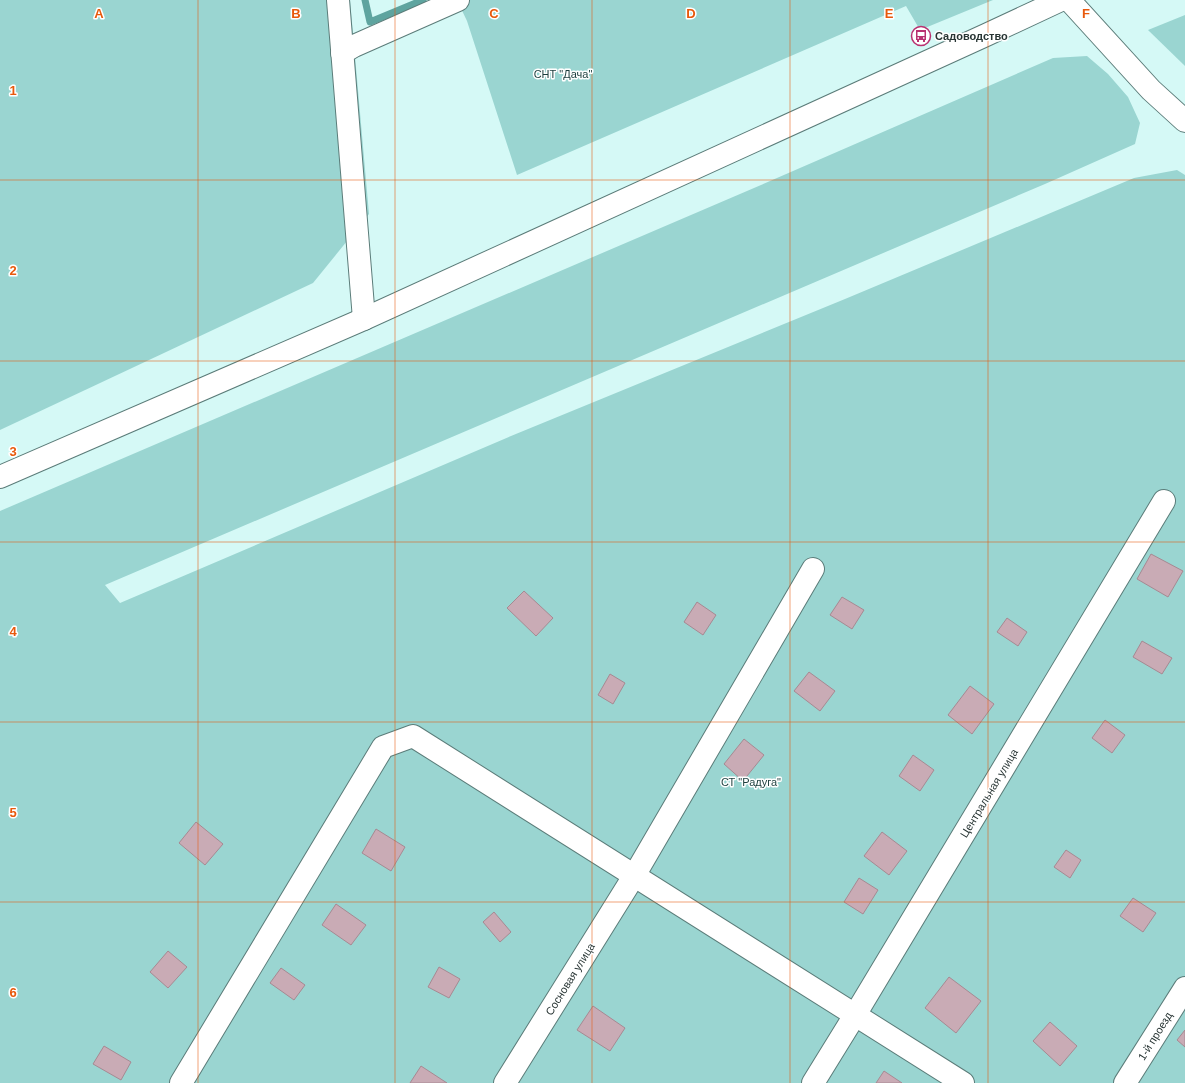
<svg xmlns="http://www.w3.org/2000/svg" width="1185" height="1083" font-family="Arial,sans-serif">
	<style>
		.green { fill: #9ad5d1 }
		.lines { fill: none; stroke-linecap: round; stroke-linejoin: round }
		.stream { stroke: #5ea49f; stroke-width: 7 }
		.building { fill: #c9abb5; stroke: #a68992 }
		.street-casing { stroke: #5b7c79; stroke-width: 24 }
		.secondary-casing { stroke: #5b7c79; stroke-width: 24 }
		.street { stroke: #fff; stroke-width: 22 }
		.secondary { stroke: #fff; stroke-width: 22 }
		.grid { fill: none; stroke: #e8590c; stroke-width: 1; stroke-opacity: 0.55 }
		.labels { text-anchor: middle; stroke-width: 3; stroke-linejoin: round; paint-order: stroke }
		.poi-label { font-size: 11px; font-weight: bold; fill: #283534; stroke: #fff; text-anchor: start }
		.park-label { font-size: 11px; fill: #1b3d3c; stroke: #fff }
		.street-label { font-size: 11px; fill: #283534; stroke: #fff }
		.grid-label { font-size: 13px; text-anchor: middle; font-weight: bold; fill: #e8590c; stroke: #fff; stroke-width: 3; stroke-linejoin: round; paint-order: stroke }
	</style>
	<rect width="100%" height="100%" fill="#d5f9f6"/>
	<g class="green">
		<path d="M 0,0 L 350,0 L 369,214 L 313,283 L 0,430 Z"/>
		<path d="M 457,0 L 993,0 L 920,30 L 906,6 L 517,175 L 467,21 Z"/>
		<path d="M 1185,15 L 1185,66 L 1148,30 Z"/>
		<path d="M 1087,56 L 1108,74 L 1128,97 L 1140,123 L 1135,144 L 1045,184 L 105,585 L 120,603 L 511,436 L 845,299 L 1134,178 L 1177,170 L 1185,175 L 1185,1083 L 0,1083 L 0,511 L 761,185 L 1053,58 Z"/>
	</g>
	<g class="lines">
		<path class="stream" d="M 365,0 L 370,22 L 423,0"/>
	</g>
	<g class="building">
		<path d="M 1151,554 L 1183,571 L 1168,597 L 1137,579 Z"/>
		<path d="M 524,591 L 553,618 L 536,636 L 507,608 Z"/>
		<path d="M 842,597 L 864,610 L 852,629 L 830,615 Z"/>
		<path d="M 697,602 L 716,615 L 703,635 L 684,622 Z"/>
		<path d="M 1007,618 L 1027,632 L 1018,646 L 997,632 Z"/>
		<path d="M 1142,641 L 1172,658 L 1162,674 L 1133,657 Z"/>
		<path d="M 809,672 L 835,691 L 820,711 L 794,691 Z"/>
		<path d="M 610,674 L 625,683 L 613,704 L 598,695 Z"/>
		<path d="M 970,686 L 994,704 L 972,734 L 948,715 Z"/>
		<path d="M 1105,720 L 1125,735 L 1112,753 L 1092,738 Z"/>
		<path d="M 744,739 L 764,755 L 743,781 L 724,764 Z"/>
		<path d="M 913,755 L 934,770 L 920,791 L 899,776 Z"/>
		<path d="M 196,822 L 223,844 L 205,865 L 179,843 Z"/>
		<path d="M 376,829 L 405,847 L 391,871 L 362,853 Z"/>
		<path d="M 882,832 L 907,851 L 889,875 L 864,856 Z"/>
		<path d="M 1066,850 L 1081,860 L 1070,878 L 1054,867 Z"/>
		<path d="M 859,878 L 878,890 L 863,914 L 844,902 Z"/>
		<path d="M 1133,898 L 1156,913 L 1143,932 L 1120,916 Z"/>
		<path d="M 336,904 L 366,925 L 351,945 L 322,925 Z"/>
		<path d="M 494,912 L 511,932 L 500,942 L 483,922 Z"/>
		<path d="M 168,951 L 187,967 L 168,988 L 150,972 Z"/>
		<path d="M 439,967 L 460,979 L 449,998 L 428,987 Z"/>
		<path d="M 281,968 L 305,985 L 294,1000 L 270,983 Z"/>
		<path d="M 949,977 L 981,1001 L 956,1033 L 925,1008 Z"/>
		<path d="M 593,1006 L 625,1028 L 610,1051 L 577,1030 Z"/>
		<path d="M 1050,1022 L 1077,1046 L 1060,1066 L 1033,1041 Z"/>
		<path d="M 1185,1030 L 1185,1047 L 1177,1040 Z"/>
		<path d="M 104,1046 L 131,1062 L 121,1080 L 93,1064 Z"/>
		<path d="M 421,1066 L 447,1083 L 410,1083 Z"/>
		<path d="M 884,1071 L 902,1083 L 876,1083 Z"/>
	</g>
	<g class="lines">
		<g class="street-casing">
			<g id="street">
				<path d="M 338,0 L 364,319"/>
				<path d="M 1069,0 L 1151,90 L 1185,121"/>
				<path d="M 342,53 L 354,46 L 458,0"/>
				<path d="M 181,1083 L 383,747 L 413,736 L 963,1083"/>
				<path d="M 505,1083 L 634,876 L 813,569"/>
				<path d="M 813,1083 L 855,1015 L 1164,501"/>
				<path d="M 1125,1083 L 1185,988"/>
			</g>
		</g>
		<g class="secondary-casing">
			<path id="secondary" d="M 0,477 L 364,319 L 986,35 L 1061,0"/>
		</g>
		<use href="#street" class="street"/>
		<use href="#secondary" class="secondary"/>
	</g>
	<path class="grid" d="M 198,0 L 198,1083M 395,0 L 395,1083M 592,0 L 592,1083M 790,0 L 790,1083M 988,0 L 988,1083M 0,180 L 1185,180M 0,361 L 1185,361M 0,542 L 1185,542M 0,722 L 1185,722M 0,902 L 1185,902"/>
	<defs>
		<g id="bus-ring" transform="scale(1)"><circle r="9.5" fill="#fff" stroke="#b93170" stroke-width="1.5"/><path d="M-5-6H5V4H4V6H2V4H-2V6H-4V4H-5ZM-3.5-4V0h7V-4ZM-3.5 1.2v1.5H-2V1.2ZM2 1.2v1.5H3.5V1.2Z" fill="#b93170"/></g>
	</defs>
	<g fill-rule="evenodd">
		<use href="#bus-ring" x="921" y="36"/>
	</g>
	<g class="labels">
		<g class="poi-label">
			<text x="935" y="40">Садоводство</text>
		</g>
		<g class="park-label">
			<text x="563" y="78">СНТ "Дача"</text>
			<text x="751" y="786">СТ "Радуга"</text>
		</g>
		<g class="street-label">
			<text transform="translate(989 793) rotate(-59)" y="4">Центральная улица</text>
			<text transform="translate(570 979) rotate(-58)" y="4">Сосновая улица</text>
			<text transform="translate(1155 1036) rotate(-58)" y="4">1-й проезд</text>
		</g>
	</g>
	<g class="grid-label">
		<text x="99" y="18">A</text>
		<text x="296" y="18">B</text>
		<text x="494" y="18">C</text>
		<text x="691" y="18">D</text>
		<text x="889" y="18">E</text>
		<text x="1086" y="18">F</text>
		<text x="13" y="95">1</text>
		<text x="13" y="275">2</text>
		<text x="13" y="456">3</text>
		<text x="13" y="636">4</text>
		<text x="13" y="817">5</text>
		<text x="13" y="997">6</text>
	</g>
</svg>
